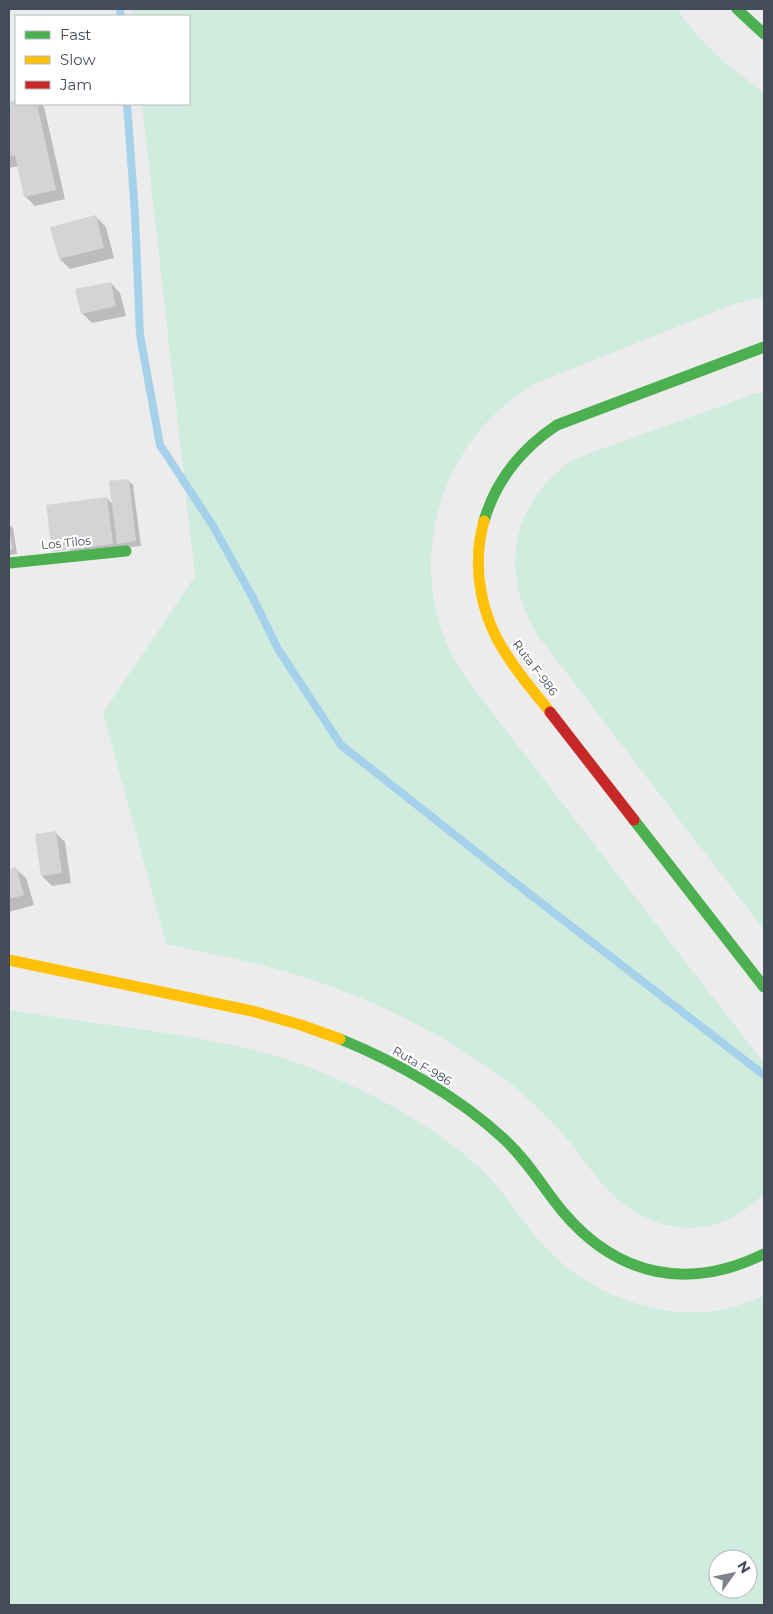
<svg xmlns="http://www.w3.org/2000/svg" width="773" height="1614" font-family="Montserrat,sans-serif">
	<style>
		.green { fill: #d0ecdf; fill-rule: evenodd }
		.shadow { fill: #0003 }
		.lines { fill: none; stroke-linecap: round; stroke-linejoin: round }
		.stream { stroke: #a5d2ea; stroke-width: 8 }
		.building { fill: #d4d4d7 }
		.fast { stroke: #4caf50; stroke-width: 11 }
		.slow { stroke: #ffc107; stroke-width: 11 }
		.jam { stroke: #c62828; stroke-width: 11 }
		.labels { text-anchor: middle; stroke-width: 4.5; stroke-linejoin: round; paint-order: stroke }
		.street-label { font-size: 12px; fill: #444c58; stroke: #fff }
	</style>
	<rect width="100%" height="100%" fill="#edecec"/>
	<g class="green">
		<path d="M 131,9 L 677,9 C 692,31 712,52 733,69 C 743,77 754,84 764,93 L 764,297 L 734,304 L 534,384 C 519,395 503,405 490,419 C 436,474 416,561 443,634 C 450,652 459,668 470,684 L 764,1063 L 764,1193 C 736,1225 691,1237 651,1220 C 606,1201 591,1166 561,1132 C 548,1117 533,1103 518,1090 C 504,1078 487,1067 472,1057 C 410,1016 341,986 269,967 C 235,958 200,952 166,944 L 103,713 L 195,576 L 142,104 L 189,104 L 189,16 L 132,16 Z"/>
		<path d="M 757,393 L 764,393 L 764,930 L 538,636 C 499,572 510,502 574,459 Z"/>
		<path d="M 9,1010 C 52,1017 96,1023 140,1029 C 205,1039 272,1049 333,1077 C 386,1101 439,1129 481,1169 C 506,1193 522,1223 546,1248 C 587,1291 647,1316 707,1312 C 727,1310 746,1303 764,1296 L 764,1605 L 9,1605 ZM 718,1559 L 748,1559 L 748,1589 L 718,1589 Z"/>
	</g>
	<g class="shadow">
		<path d="M 16,101 L 16,104 L 41,104 L 44,107 L 65,199 L 35,206 L 25,196 L 19,166 L 9,168 L 9,103 Z"/>
		<path d="M 96,217 L 106,227 L 114,258 L 70,269 L 60,259 Z"/>
		<path d="M 111,283 L 120,293 L 126,316 L 92,323 L 82,313 Z"/>
		<path d="M 128,480 L 133,485 L 141,546 L 122,548 L 63,561 L 107,498 L 113,505 Z"/>
		<path d="M 9,524 L 13,528 L 17,554 L 9,555 Z"/>
		<path d="M 55,832 L 65,842 L 71,883 L 52,886 L 42,876 Z"/>
		<path d="M 16,869 L 26,878 L 34,905 L 9,912 L 9,870 Z"/>
	</g>
	<g class="lines">
		<g class="stream">
			<path d="M 120,9 L 121,16"/>
			<path d="M 127,104 L 135,215 L 140,335 L 160,445 L 213,526 L 252,596 L 278,649 L 341,745 L 527,892 L 764,1075"/>
		</g>
	</g>
	<g class="building">
		<path d="M 16,100 L 16,104 L 37,104 L 56,190 L 24,197 L 15,155 L 9,156 L 9,102 Z"/>
		<path d="M 96,215 L 104,248 L 59,259 L 50,227 Z"/>
		<path d="M 111,282 L 116,306 L 81,314 L 75,289 Z"/>
		<path d="M 129,479 L 136,541 L 117,544 L 109,481 Z"/>
		<path d="M 107,497 L 113,544 L 52,552 L 46,505 Z"/>
		<path d="M 9,530 L 13,549 L 9,550 Z"/>
		<path d="M 56,831 L 62,873 L 41,876 L 35,834 Z"/>
		<path d="M 16,867 L 24,895 L 9,899 L 9,869 Z"/>
	</g>
	<g class="lines">
		<g class="fast">
			<path d="M 737,9 L 764,34"/>
			<path d="M 484,521 C 496,480 521,449 557,425 L 764,347"/>
			<path d="M 9,563 L 126,551"/>
			<path d="M 634,820 L 764,987"/>
			<path d="M 340,1039 C 397,1062 459,1097 504,1139 C 528,1161 543,1188 563,1212 C 618,1277 689,1291 764,1254"/>
		</g>
		<g class="slow">
			<path d="M 484,521 C 471,567 481,618 508,657 C 520,676 536,694 550,712"/>
			<path d="M 9,960 L 252,1011 L 301,1025 L 340,1039"/>
		</g>
		<path class="jam" d="M 550,712 L 634,820"/>
	</g>
	<g class="labels">
		<g class="street-label">
			<text transform="translate(66 543) rotate(-6)" y="4">Los Tilos</text>
			<text transform="translate(535 668) rotate(53)" y="4">Ruta F-986</text>
			<text transform="translate(422 1066) rotate(30)" y="4">Ruta F-986</text>
		</g>
	</g>
	<rect width="773" height="1614" fill="none" stroke="#444c58" stroke-width="20"/>
	<rect x="15" y="15" width="175" height="90" fill="#ffffff" stroke="#b4b7bc"/>
	<rect x="25" y="31" width="25" height="8" fill="#4caf50" stroke="#b4b7bc"/>
	<text x="60" y="40" font-size="15" fill="#444c58">Fast</text>
	<rect x="25" y="56" width="25" height="8" fill="#ffc107" stroke="#b4b7bc"/>
	<text x="60" y="65" font-size="15" fill="#444c58">Slow</text>
	<rect x="25" y="81" width="25" height="8" fill="#c62828" stroke="#b4b7bc"/>
	<text x="60" y="90" font-size="15" fill="#444c58">Jam</text>
	<g transform="translate(733 1574) rotate(57)"><circle r="24" fill="#ffffff" stroke="#b4b7bc"/>
	<path d="M0-4L9 19L0 12L-9 19Z" fill="#7f848c"/>
	<text y="-8" font-size="14" font-weight="bold" text-anchor="middle" fill="#444c58">N</text>
	</g>
</svg>
